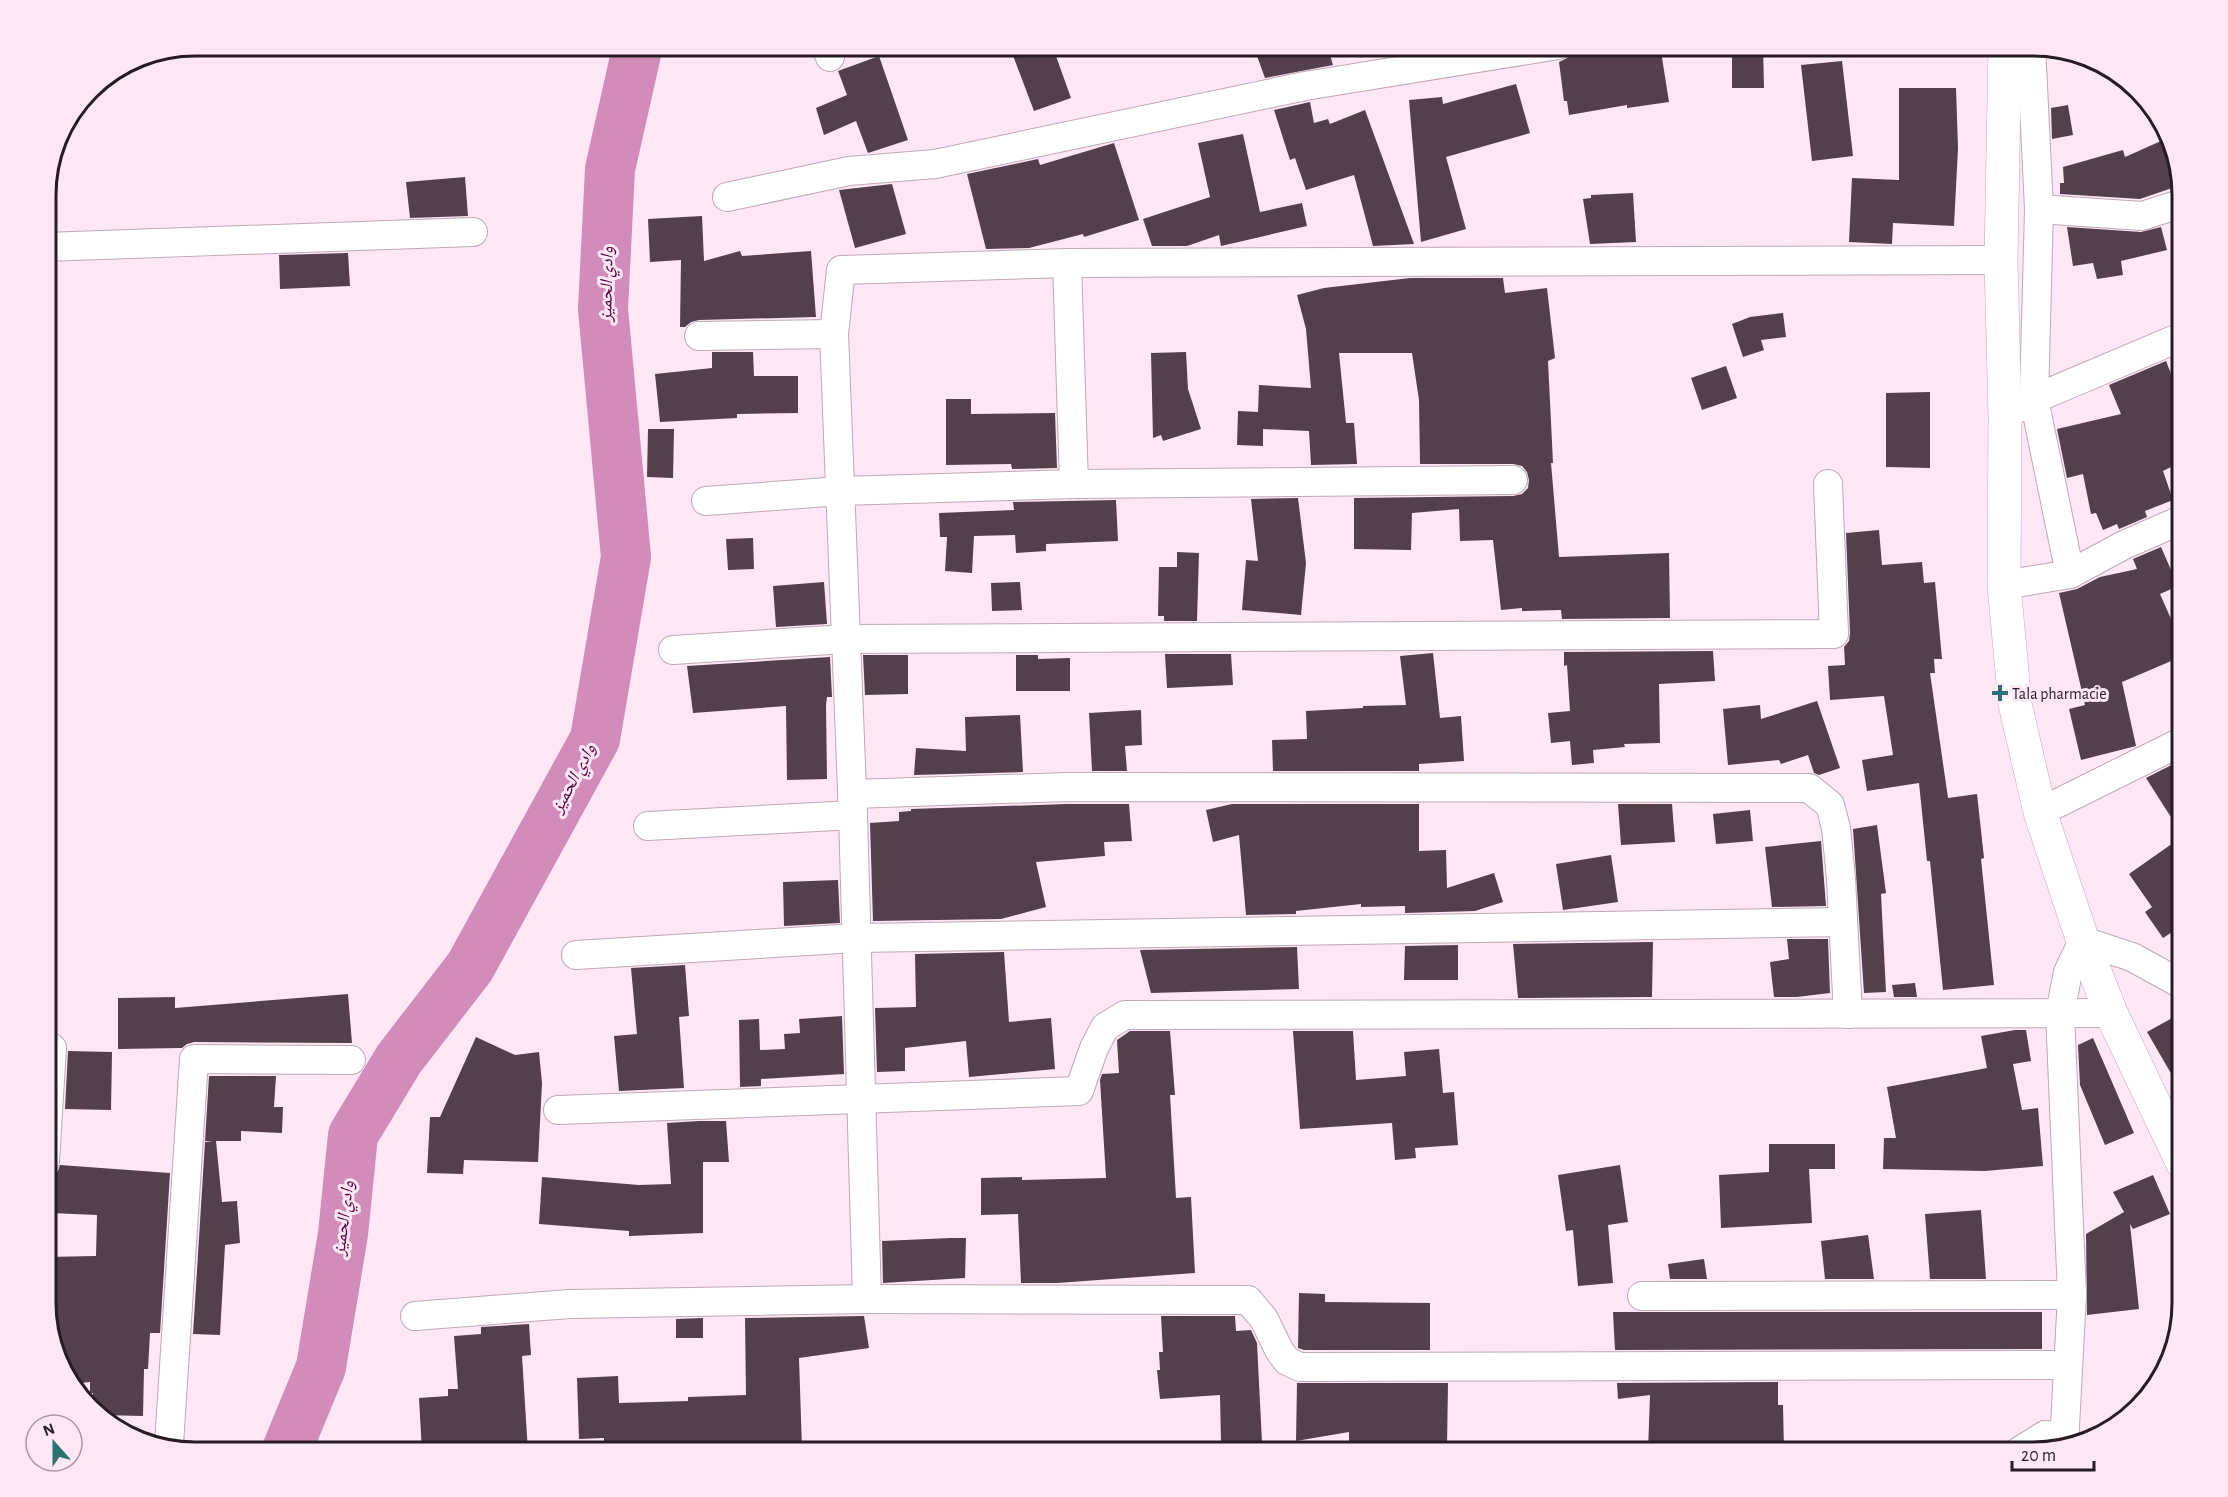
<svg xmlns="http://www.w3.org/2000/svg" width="2228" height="1497" font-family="'Alegreya Sans','Noto Naskh Arabic',sans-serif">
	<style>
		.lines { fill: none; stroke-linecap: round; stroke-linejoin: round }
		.river { stroke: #d28cba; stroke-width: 50 }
		.building { fill: #53404c }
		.street-casing { stroke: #bea8b6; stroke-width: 30 }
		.secondary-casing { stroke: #bea8b6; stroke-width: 34 }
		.street { stroke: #fff; stroke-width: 28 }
		.secondary { stroke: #fff; stroke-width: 33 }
		.poi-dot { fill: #2a7370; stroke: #ffe7f5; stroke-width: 2 }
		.labels { text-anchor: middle; stroke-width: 6; stroke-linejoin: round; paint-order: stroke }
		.poi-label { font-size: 16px; fill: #251d22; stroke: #ffe7f5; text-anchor: start }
		.water-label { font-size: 18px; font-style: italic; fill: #560043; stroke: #ffe7f5 }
		.rim { fill: none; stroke: #251d22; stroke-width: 3 }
	</style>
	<rect width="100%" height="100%" fill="#ffe7f5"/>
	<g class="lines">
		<path class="river" d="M 286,1452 L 321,1367 L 343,1234 L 353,1135 L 399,1059 L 470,967 L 595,739 L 626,557 L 603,309 L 610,169 L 638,45"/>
	</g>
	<g class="building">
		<path d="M 1009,45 L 1052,45 L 1071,98 L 1034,111 Z"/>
		<path d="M 1253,45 L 1327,45 L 1333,65 L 1265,78 Z"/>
		<path d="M 1660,45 L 1669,102 L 1627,108 L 1627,105 L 1569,115 L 1567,101 L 1564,101 L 1559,62 L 1569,57 Z"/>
		<path d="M 1732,45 L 1763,45 L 1764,88 L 1732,88 Z"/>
		<path d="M 879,56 L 908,140 L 868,153 L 856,121 L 824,135 L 816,108 L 847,95 L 838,71 Z"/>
		<path d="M 1842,61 L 1853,156 L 1812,161 L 1801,65 Z"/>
		<path d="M 1516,84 L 1530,133 L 1446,157 L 1466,229 L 1421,242 L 1409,100 L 1442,97 L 1443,104 Z"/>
		<path d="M 1899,88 L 1956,88 L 1958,148 L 1954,226 L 1893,223 L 1892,244 L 1849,242 L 1852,178 L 1899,180 Z"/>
		<path d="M 1310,102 L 1314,123 L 1328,119 L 1330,124 L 1365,110 L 1414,244 L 1373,246 L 1354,175 L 1306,190 L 1295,158 L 1290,160 L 1274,110 Z"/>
		<path d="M 2068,105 L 2073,135 L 2052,139 L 2051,108 Z"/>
		<path d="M 1243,134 L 1260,212 L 1302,203 L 1307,226 L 1221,246 L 1219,235 L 1187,246 L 1152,246 L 1143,219 L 1210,197 L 1198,143 Z"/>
		<path d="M 2170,137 L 2181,185 L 2140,199 L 2060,194 L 2060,183 L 2064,183 L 2063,167 L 2123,150 L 2125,157 Z"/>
		<path d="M 1114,143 L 1139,220 L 1084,237 L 1083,234 L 1029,248 L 986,249 L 967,174 L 1038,159 L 1040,165 Z"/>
		<path d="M 465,177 L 468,216 L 410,218 L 406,182 Z"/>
		<path d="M 892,184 L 906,234 L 855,248 L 839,190 Z"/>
		<path d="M 1633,193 L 1636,242 L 1590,244 L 1583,199 L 1591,198 L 1591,195 Z"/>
		<path d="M 702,216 L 704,261 L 740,251 L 742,256 L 811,251 L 816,317 L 699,320 L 691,322 L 685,327 L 680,327 L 681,260 L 650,262 L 648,219 Z"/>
		<path d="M 2067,227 L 2141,232 L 2161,227 L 2167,250 L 2121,261 L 2123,275 L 2097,279 L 2093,263 L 2073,266 Z"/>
		<path d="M 348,253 L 350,286 L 280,289 L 279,255 Z"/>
		<path d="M 1410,278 L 1503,278 L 1505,293 L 1547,288 L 1555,358 L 1548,361 L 1553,463 L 1551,463 L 1559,557 L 1669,553 L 1670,618 L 1562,619 L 1561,610 L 1522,611 L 1522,608 L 1501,610 L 1493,540 L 1460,541 L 1459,509 L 1412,513 L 1411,550 L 1354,549 L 1354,498 L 1513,496 L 1522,494 L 1528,488 L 1529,480 L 1527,472 L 1522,466 L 1513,464 L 1420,464 L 1419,400 L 1412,353 L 1339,353 L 1346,423 L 1354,423 L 1357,464 L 1311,465 L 1309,431 L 1263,429 L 1263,446 L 1237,445 L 1238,411 L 1258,412 L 1259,385 L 1311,388 L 1306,329 L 1297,295 L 1324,288 Z"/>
		<path d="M 1783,313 L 1786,337 L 1761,340 L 1764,350 L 1743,357 L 1732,324 L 1750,317 Z"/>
		<path d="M 712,352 L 753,352 L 754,376 L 798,376 L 798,413 L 737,414 L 737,418 L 660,422 L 655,374 L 712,368 Z"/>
		<path d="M 1186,352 L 1188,389 L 1201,429 L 1163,441 L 1161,435 L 1153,438 L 1151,353 Z"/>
		<path d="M 2166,361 L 2183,404 L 2183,437 L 2173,441 L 2183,461 L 2163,471 L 2173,500 L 2145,511 L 2147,517 L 2119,529 L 2117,524 L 2103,530 L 2096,513 L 2091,514 L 2083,474 L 2067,478 L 2057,429 L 2121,414 L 2109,385 Z"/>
		<path d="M 1726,366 L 1737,398 L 1702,410 L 1691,378 Z"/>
		<path d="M 1930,392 L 1930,468 L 1886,467 L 1886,393 Z"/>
		<path d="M 946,399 L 971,399 L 971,414 L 1055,413 L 1057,468 L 1012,469 L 1011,464 L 946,465 Z"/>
		<path d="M 648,429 L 674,429 L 673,478 L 647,477 Z"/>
		<path d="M 1298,498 L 1306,563 L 1301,615 L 1242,610 L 1246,560 L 1258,561 L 1251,499 Z"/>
		<path d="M 1116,500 L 1118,541 L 1046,544 L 1046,551 L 1016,553 L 1015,535 L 974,536 L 972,573 L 945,571 L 947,537 L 940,537 L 939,513 L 1014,510 L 1013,502 Z"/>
		<path d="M 1879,530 L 1882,565 L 1922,562 L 1924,583 L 1935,582 L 1942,659 L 1934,659 L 1935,673 L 1930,673 L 1948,798 L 1977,794 L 1984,858 L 1981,859 L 1994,985 L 1943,990 L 1930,861 L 1927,861 L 1919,783 L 1867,791 L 1862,760 L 1893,755 L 1884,696 L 1830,700 L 1828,666 L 1845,665 L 1844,647 L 1849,641 L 1850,633 L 1846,533 Z"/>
		<path d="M 753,538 L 754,569 L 728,570 L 726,539 Z"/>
		<path d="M 2161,547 L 2178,586 L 2160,594 L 2183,646 L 2183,656 L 2122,682 L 2136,746 L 2081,760 L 2069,709 L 2085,705 L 2059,593 L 2077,589 L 2100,577 L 2137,569 L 2133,559 Z"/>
		<path d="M 1177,552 L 1199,553 L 1197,621 L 1164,621 L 1164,616 L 1158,616 L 1159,567 L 1177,567 Z"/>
		<path d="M 824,582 L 827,624 L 776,627 L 773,586 Z"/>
		<path d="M 1020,582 L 1022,610 L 992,611 L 991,583 Z"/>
		<path d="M 1713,651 L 1715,681 L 1659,684 L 1660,743 L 1624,744 L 1625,747 L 1593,750 L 1594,763 L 1572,765 L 1570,741 L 1551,743 L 1548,713 L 1570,711 L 1567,665 L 1564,666 L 1564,652 Z"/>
		<path d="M 1433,653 L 1440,718 L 1461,716 L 1464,761 L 1419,764 L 1419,771 L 1273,771 L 1272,740 L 1307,739 L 1306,711 L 1363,708 L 1363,706 L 1406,705 L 1400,656 Z"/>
		<path d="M 1165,654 L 1231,654 L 1233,685 L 1167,688 Z"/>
		<path d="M 863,655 L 908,655 L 908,694 L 865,695 Z"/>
		<path d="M 1016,655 L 1038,655 L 1038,659 L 1070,658 L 1070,691 L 1016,691 Z"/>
		<path d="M 830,657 L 832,697 L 827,697 L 826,705 L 827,779 L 787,780 L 786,706 L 693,713 L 687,666 Z"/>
		<path d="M 1817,701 L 1840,768 L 1819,775 L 1814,773 L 1808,755 L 1781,764 L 1779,760 L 1728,765 L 1723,709 L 1760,705 L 1761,719 Z"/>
		<path d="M 1141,710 L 1142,745 L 1125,746 L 1127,771 L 1092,771 L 1089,713 Z"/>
		<path d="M 1020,715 L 1023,772 L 914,775 L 916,748 L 966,751 L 965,717 Z"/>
		<path d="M 2183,759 L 2183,836 L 2146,778 Z"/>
		<path d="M 1067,804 L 1129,804 L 1132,841 L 1104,842 L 1105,856 L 1036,862 L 1046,907 L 1001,919 L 873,921 L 870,823 L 899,821 L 899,812 L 911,811 L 911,809 Z"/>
		<path d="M 1232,804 L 1419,804 L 1419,851 L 1446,850 L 1447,888 L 1494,873 L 1503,902 L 1475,911 L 1405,913 L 1405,906 L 1361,907 L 1361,904 L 1296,911 L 1296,914 L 1246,915 L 1239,835 L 1213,842 L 1206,810 Z"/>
		<path d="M 1618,804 L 1672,804 L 1675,842 L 1621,845 Z"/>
		<path d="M 1750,810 L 1753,841 L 1716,844 L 1713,814 Z"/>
		<path d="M 1877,825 L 1886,893 L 1881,894 L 1886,992 L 1864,993 L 1853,829 Z"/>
		<path d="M 2183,836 L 2183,925 L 2163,938 L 2145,912 L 2152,907 L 2129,874 Z"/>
		<path d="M 1821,841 L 1826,906 L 1772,907 L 1765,847 Z"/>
		<path d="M 1611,855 L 1618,902 L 1563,910 L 1556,864 Z"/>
		<path d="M 838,880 L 840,923 L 784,926 L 783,882 Z"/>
		<path d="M 1787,939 L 1828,939 L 1830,993 L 1797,997 L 1774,997 L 1770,962 L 1789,959 Z"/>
		<path d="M 1653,942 L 1652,997 L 1518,998 L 1513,944 Z"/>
		<path d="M 1458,945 L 1458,980 L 1404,980 L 1405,946 Z"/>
		<path d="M 1297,947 L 1299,989 L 1151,993 L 1140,950 Z"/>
		<path d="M 1004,952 L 1009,1022 L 1051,1018 L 1055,1069 L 969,1077 L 966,1041 L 905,1048 L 905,1071 L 877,1072 L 875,1008 L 916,1007 L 915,954 Z"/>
		<path d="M 685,965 L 689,1016 L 679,1017 L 684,1088 L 619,1091 L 614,1036 L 637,1034 L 631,968 Z"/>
		<path d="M 1915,983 L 1917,997 L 1894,997 L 1892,985 Z"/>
		<path d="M 348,994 L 352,1043 L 194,1042 L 187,1044 L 182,1048 L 118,1049 L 118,998 L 175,997 L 175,1008 Z"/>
		<path d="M 2183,1012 L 2183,1094 L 2147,1032 Z"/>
		<path d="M 842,1016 L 844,1074 L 761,1079 L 761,1086 L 740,1087 L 739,1020 L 759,1019 L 760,1050 L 785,1049 L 784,1034 L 800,1033 L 799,1019 Z"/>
		<path d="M 2015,1030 L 2026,1030 L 2031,1061 L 2013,1064 L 2022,1110 L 2038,1108 L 2043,1166 L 1985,1171 L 1883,1169 L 1884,1138 L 1896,1138 L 1887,1087 L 1987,1068 L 1981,1036 Z"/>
		<path d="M 1130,1031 L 1170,1031 L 1175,1095 L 1170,1095 L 1176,1198 L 1191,1197 L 1195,1273 L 1057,1283 L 1021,1283 L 1018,1214 L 981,1215 L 981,1178 L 1022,1177 L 1022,1180 L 1106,1178 L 1100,1080 L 1102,1074 L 1119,1073 L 1117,1040 Z"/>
		<path d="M 1293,1031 L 1353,1031 L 1356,1080 L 1406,1076 L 1404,1052 L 1439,1049 L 1443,1093 L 1454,1092 L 1458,1145 L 1415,1148 L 1416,1158 L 1395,1160 L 1392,1123 L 1300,1129 Z"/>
		<path d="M 476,1037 L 515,1055 L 539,1052 L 542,1083 L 538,1162 L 464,1160 L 463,1174 L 427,1173 L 430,1117 L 440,1117 Z"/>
		<path d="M 2093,1038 L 2134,1133 L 2105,1145 L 2080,1085 L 2078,1045 Z"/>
		<path d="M 68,1051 L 112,1052 L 111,1110 L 65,1109 Z"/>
		<path d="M 209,1076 L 276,1076 L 274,1107 L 283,1107 L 282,1133 L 241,1131 L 241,1141 L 216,1141 L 222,1202 L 237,1201 L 240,1243 L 225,1245 L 220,1335 L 193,1334 L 205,1142 L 213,1141 L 205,1141 Z"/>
		<path d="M 699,1121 L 726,1121 L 729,1162 L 703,1162 L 703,1233 L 629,1236 L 629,1231 L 539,1224 L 542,1177 L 639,1185 L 671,1184 L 667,1123 Z"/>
		<path d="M 1769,1144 L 1835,1144 L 1835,1169 L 1809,1169 L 1812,1223 L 1721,1228 L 1719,1175 L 1769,1172 Z"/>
		<path d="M 60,1165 L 170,1173 L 160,1333 L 150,1333 L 148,1369 L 144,1369 L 143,1416 L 100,1415 L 93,1407 L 93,1393 L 90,1393 L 90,1382 L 71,1384 L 65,1377 L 45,1312 L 45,1257 L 96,1256 L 97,1215 L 50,1213 L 52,1176 L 58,1171 Z"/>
		<path d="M 1620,1165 L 1628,1222 L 1608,1225 L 1613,1283 L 1578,1286 L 1573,1230 L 1566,1231 L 1558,1175 Z"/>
		<path d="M 2153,1175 L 2170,1214 L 2133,1229 L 2130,1224 L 2139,1309 L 2087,1315 L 2086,1234 L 2124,1212 L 2113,1192 Z"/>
		<path d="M 1981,1210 L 1986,1279 L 1930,1279 L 1925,1214 Z"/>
		<path d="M 1868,1235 L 1874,1279 L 1825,1279 L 1821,1241 Z"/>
		<path d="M 951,1238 L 966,1238 L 965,1278 L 883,1283 L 882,1241 Z"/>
		<path d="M 1704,1259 L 1707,1279 L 1670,1279 L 1668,1264 Z"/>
		<path d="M 1299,1293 L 1325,1294 L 1325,1302 L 1430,1303 L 1430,1350 L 1304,1350 L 1298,1348 Z"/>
		<path d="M 1613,1312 L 2042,1312 L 2042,1349 L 1615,1350 Z"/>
		<path d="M 864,1316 L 869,1348 L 799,1358 L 802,1449 L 710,1452 L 690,1452 L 689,1450 L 604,1452 L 604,1438 L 579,1439 L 577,1378 L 618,1376 L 619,1403 L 688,1401 L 688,1397 L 746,1395 L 745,1318 Z"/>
		<path d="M 1161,1316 L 1235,1316 L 1236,1331 L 1251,1330 L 1257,1343 L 1262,1442 L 1221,1443 L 1220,1395 L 1160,1399 L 1157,1370 L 1160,1370 L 1159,1352 L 1163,1352 Z"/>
		<path d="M 703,1318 L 703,1338 L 676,1338 L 676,1319 Z"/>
		<path d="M 529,1324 L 531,1355 L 522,1356 L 528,1452 L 422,1452 L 419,1398 L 448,1396 L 448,1389 L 458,1389 L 454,1336 L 481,1334 L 481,1327 Z"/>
		<path d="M 1778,1382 L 1778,1405 L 1783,1405 L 1784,1452 L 1648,1452 L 1650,1395 L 1618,1399 L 1617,1383 Z"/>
		<path d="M 1297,1383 L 1448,1383 L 1447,1447 L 1403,1447 L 1403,1452 L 1349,1452 L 1349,1432 L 1296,1441 Z"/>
	</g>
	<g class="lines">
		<g class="street-casing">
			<g id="street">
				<path d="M 825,45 L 830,57"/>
				<path d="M 2031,45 L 2039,209 L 2034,399 L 2070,574"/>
				<path d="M 727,197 L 849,171 L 935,164 L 1305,86 L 1558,45"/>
				<path d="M 2039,209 L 2142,216 L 2183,203"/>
				<path d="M 45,247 L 473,232"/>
				<path d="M 1067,263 L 1074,484"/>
				<path d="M 699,336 L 834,334"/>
				<path d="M 2019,408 L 2034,399 L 2183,336"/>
				<path d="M 706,501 L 841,491 L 1074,484 L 1513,480"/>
				<path d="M 2004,585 L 2070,574 L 2124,545 L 2183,519"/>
				<path d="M 673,650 L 846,639 L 1834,634 L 1828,484"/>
				<path d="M 852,794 L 1067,787 L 1809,788 L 1830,805 L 1836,828 L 1841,879 L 1848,1014"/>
				<path d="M 2040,812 L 2183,741"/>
				<path d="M 648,826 L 853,815"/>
				<path d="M 576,955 L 857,938 L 1843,922"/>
				<path d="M 558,1110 L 1079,1091 L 1094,1048 L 1105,1027 L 1125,1015 L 2111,1013"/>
				<path d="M 45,1161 L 52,1048"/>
				<path d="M 1642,1296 L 2072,1295"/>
				<path d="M 867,1299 L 853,815 L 834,334 L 841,270 L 1067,263 L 2001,260"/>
				<path d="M 415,1316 L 570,1304 L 867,1299 L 1248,1300 L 1264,1319 L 1279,1350 L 1287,1361 L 1300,1367 L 2068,1365"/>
				<path d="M 169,1444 L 194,1059 L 351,1060"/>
				<path d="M 2064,1445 L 2072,1295 L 2060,1013 L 2068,972 L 2083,941 L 2132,957 L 2183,985"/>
				<path d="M 2018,1452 L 2045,1435 L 2064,1436"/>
			</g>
		</g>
		<g class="secondary-casing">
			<path id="secondary" d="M 2005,45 L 2001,260 L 2005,416 L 2004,585 L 2015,704 L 2040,812 L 2083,941 L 2111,1013 L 2183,1164"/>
		</g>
		<use href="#street" class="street"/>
		<use href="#secondary" class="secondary"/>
	</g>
	<path class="poi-dot" d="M1997 684h6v6h6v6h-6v6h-6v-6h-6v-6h6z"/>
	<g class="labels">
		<g class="poi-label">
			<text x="2012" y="699">Tala pharmacie</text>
		</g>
		<g class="water-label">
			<text transform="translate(606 284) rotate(-89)" y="6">وادي الحميز</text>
			<text transform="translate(573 778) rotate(-62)" y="6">وادي الحميز</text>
			<text transform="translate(343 1218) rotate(-83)" y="6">وادي الحميز</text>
		</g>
	</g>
	<path d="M0 0H2228V1497H0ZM195 56H2033A139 139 0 0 1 2172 195V1303A139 139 0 0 1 2033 1442H195A139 139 0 0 1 56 1303V195A139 139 0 0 1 195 56Z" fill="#ffe7f5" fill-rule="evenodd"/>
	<path class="rim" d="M195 56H2033A139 139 0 0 1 2172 195V1303A139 139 0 0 1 2033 1442H195A139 139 0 0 1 56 1303V195A139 139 0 0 1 195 56Z"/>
	<g transform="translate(54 1443) rotate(339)"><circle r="28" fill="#ffe7f5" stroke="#a896a1" stroke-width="1.5"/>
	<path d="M0-4.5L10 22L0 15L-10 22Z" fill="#2a7370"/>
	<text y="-9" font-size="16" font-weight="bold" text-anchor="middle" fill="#251d22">N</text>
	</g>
	<path d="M2012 1461v9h82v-9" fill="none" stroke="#251d22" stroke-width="3"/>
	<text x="2021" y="1461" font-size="18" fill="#251d22" stroke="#ffe7f5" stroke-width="4.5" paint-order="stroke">20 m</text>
</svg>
